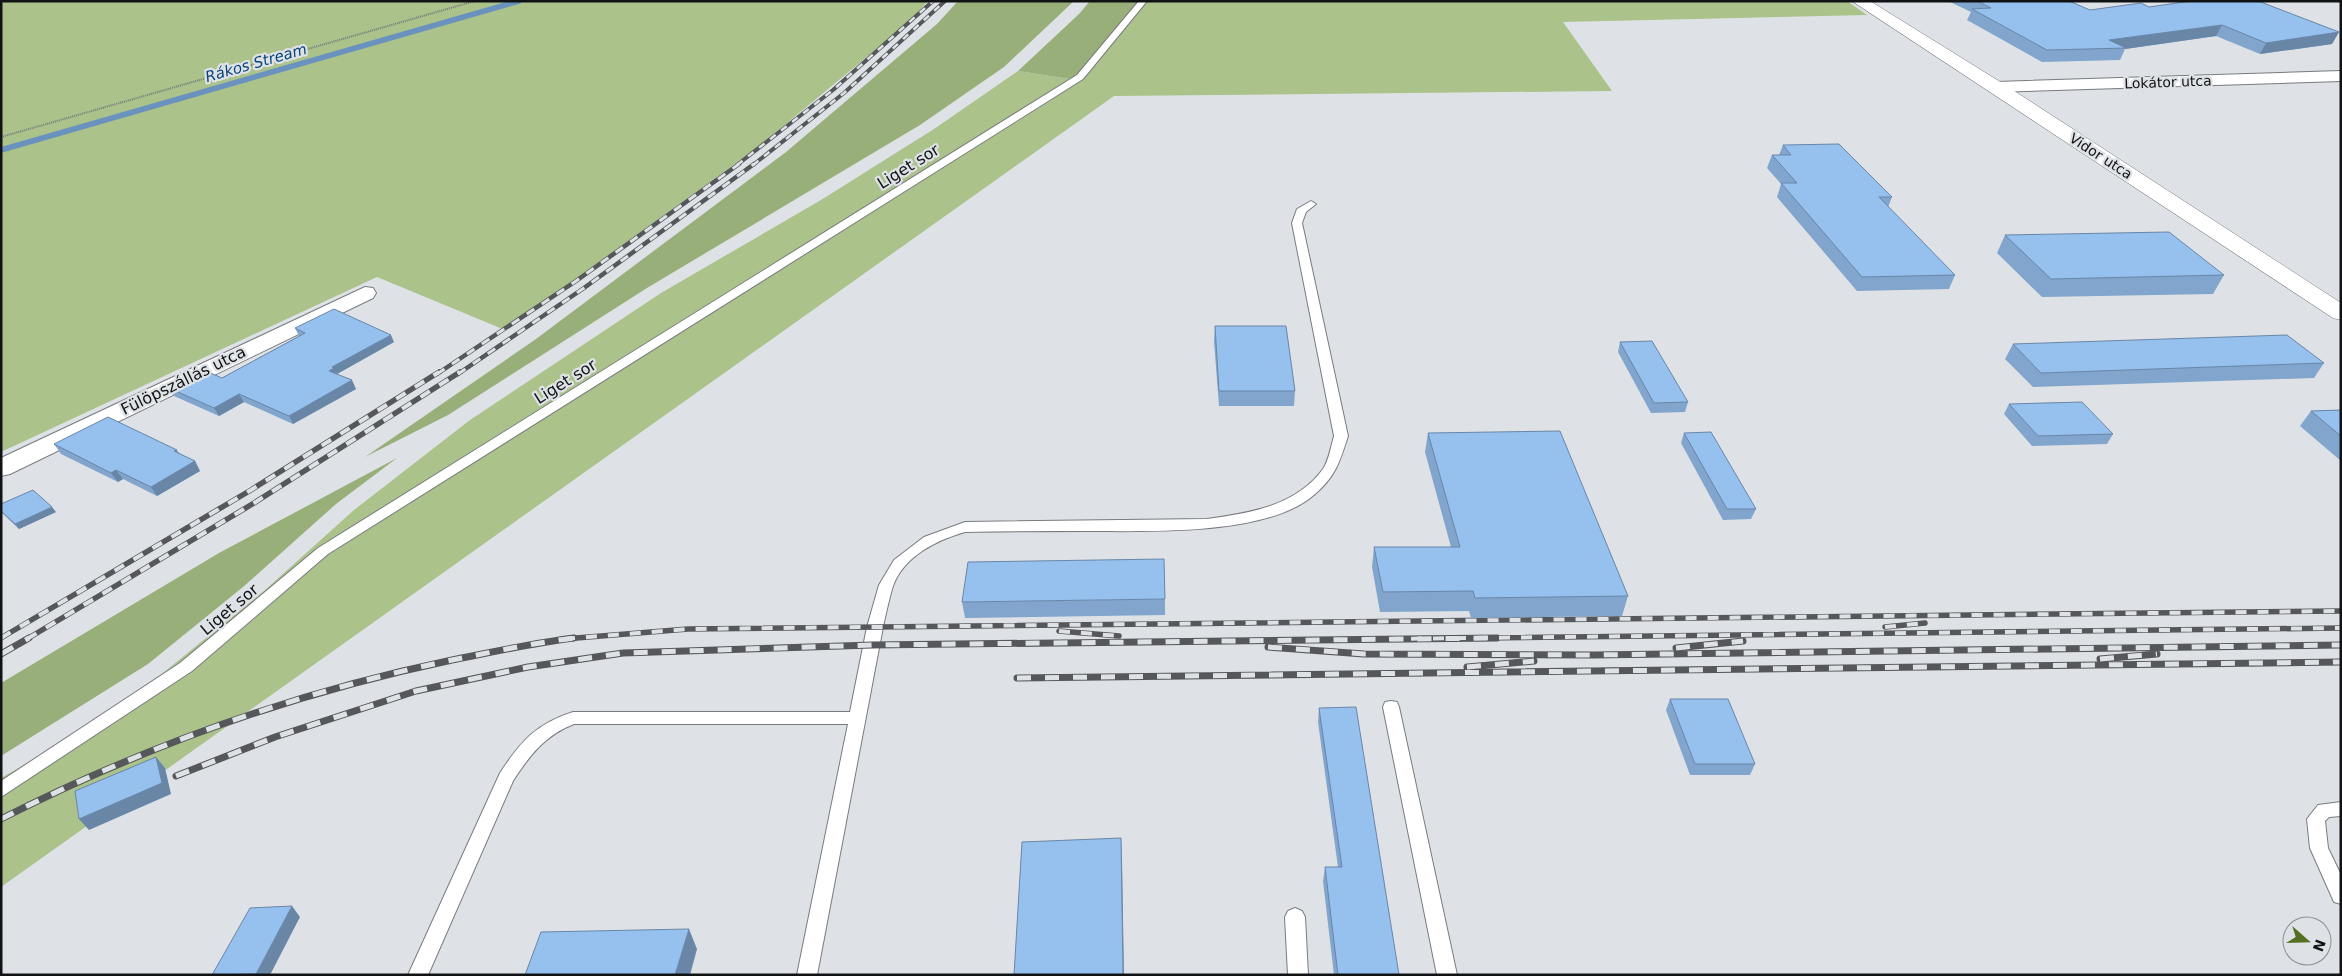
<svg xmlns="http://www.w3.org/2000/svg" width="2342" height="976" font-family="'DejaVu Sans',sans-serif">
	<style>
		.green { fill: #abc28a }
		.forest { fill: #99af79 }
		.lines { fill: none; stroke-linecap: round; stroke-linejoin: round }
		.stream { stroke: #6a92be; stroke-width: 5.5 }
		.service-casing { stroke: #787b7f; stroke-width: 2 }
		.minor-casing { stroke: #787b7f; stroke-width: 2 }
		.tertiary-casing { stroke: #787b7f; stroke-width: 1 }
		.path { stroke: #787a7d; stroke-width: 2; stroke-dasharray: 1 1; stroke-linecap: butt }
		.service { fill: #fff; fill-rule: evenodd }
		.minor { fill: #fff; fill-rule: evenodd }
		.tertiary { fill: #fff; fill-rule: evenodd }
		.rail-far3-casing { stroke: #55575a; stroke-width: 4 }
		.rail-far2-casing { stroke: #55575a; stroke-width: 4.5 }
		.rail-far1-casing { stroke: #55575a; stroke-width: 5.5 }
		.rail-casing { stroke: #55575a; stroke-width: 7 }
		.rail-far3 { stroke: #dee2e6; stroke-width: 2.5; stroke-dasharray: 7; stroke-linecap: butt }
		.rail-far2 { stroke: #dee2e6; stroke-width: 3; stroke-dasharray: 9; stroke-linecap: butt }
		.rail-far1 { stroke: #dee2e6; stroke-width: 4; stroke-dasharray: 11; stroke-linecap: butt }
		.rail { stroke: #dee2e6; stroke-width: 5; stroke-dasharray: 14; stroke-linecap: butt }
		.wall { fill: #81a5cd }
		.shaded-wall { fill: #6986a7 }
		.building { fill: #96c0ee; stroke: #6986a7 }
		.labels { text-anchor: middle; stroke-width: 4.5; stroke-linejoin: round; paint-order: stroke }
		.far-street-label { font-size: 14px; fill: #111214; stroke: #dee2e6 }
		.far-water-label { font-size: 15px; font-style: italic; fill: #06447b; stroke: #dee2e6 }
		.street-label { font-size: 16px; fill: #111214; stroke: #dee2e6 }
	</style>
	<rect width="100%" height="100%" fill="#dee2e6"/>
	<g class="green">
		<path d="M 1,1 L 928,1 L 909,22 L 757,148 L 505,330 L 377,277 L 1,452 Z"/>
		<path d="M 1147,1 L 1847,1 L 1867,15 L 1563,22 L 1612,91 L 1114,96 L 1,887 L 1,778 L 50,750 L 163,673 L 265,590 L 354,510 L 470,420 L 661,293 L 821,200 L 934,129 L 1018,71 L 1083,81 Z"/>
	</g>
	<g class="forest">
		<path d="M 958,1 L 1074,1 L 1004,67 L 920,125 L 647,288 L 448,415 L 365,457 L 536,339 L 786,152 L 937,24 Z"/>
		<path d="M 1090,1 L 1147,1 L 1083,81 L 1018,71 L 1079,14 Z"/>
		<path d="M 397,458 L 336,504 L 243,587 L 148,664 L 1,756 L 1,683 L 219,553 Z"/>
	</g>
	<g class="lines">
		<path class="stream" d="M 1,150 L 519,1"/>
		<g class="service-casing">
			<g id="service">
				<path d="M 1139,1 L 1147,1 L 1083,79 L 328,554 L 192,671 L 1,797 L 1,781 L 180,663 L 318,548 L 1077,75 Z"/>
				<path d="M 1311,201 L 1316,204 L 1306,212 L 1302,223 L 1348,436 C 1340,461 1336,476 1315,494 C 1269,536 1150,531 1090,531 C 1049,531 1007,531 965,532 C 937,540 904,556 893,586 C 889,599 886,613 883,627 L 817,975 L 797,975 L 848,724 L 574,724 C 545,735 529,756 513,781 L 428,975 L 408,975 L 500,773 C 521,741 536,724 573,712 L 850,712 L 867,627 L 879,585 L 894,560 L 924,537 L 965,522 L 1207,519 C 1250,513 1296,506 1323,469 C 1329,460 1331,446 1334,436 L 1292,223 L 1297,209 Z"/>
				<path d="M 1391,701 L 1397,702 L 1399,707 L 1457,975 L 1437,975 L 1383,707 L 1385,702 Z"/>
				<path d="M 2341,802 L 2341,816 L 2329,817 L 2325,821 L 2328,848 L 2341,875 L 2341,904 L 2334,902 L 2310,848 L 2307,819 L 2318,805 Z"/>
				<path d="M 1295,908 L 1302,911 L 1305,917 L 1308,975 L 1288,975 L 1285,917 L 1288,911 Z"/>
			</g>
		</g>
		<g class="minor-casing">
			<g id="minor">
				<path d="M 2341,71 L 2341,81 L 1996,92 L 1990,91 L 1988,87 L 1990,83 L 1996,82 Z"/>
				<path d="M 365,287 L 373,288 L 376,293 L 373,298 L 10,474 L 1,476 L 1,458 Z"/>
			</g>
		</g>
		<g class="tertiary-casing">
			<path id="tertiary" d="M 1852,1 L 1870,1 L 2002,83 L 2341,303 L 2341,320 L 2333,318 Z"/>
		</g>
		<path class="path" d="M 1,137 L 475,1"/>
		<use href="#service" class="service"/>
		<use href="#minor" class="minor"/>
		<use href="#tertiary" class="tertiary"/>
		<g class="rail-far3-casing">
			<g id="rail-far3">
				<path d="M 737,165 L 833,90 L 933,1"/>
				<path d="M 753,165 L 844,93 L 945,1"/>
			</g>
		</g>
		<g class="rail-far2-casing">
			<g id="rail-far2">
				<path d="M 437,374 L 576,281 L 739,164"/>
				<path d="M 458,374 L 584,288 L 754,164"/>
			</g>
		</g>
		<g class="rail-far1-casing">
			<g id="rail-far1">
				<path d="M 1885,627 L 1925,623"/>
				<path d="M 1059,631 L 1119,636"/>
				<path d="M 1,638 L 251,490 L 439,372"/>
				<path d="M 27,639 L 254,503 L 460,372"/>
				<path d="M 564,639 L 688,629 L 2341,611"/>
				<path d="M 1389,639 L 2341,628"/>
			</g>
		</g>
		<g class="rail-casing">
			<g id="rail">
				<path d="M 1268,647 L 1364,654 L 1593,655 L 2341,645"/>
				<path d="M 1676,648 L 1743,641"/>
				<path d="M 1,654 L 29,638"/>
				<path d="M 2100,659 L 2157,654"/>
				<path d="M 1467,667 L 1534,661"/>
				<path d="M 1017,678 L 2341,662"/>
				<path d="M 176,776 L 275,737 L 416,691 L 528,667 L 623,653 L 872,645 L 1497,638"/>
				<path d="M 1,819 C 145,746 294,693 452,660 C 492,652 533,643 574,638"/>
			</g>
		</g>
		<use href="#rail-far3" class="rail-far3"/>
		<use href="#rail-far2" class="rail-far2"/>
		<use href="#rail-far1" class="rail-far1"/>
		<use href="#rail" class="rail"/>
	</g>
	<g class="wall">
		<path d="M 1948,1 L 2069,1 L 2090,10 L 2149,7 L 2339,32 L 2332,44 L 2260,54 L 2216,36 L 2125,49 L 2120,60 L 2042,62 L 1967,20 L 1971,12 Z"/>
		<path d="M 1783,145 L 1892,197 L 1888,207 L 1955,275 L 1949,289 L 1857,291 L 1777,197 L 1781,184 L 1767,168 L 1772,155 L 1779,155 Z"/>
		<path d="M 2005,235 L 2224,275 L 2213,294 L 2042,297 L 1997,253 Z"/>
		<path d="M 1215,326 L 1295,391 L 1294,406 L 1219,406 L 1214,341 Z"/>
		<path d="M 295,328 L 394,342 L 337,374 L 356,389 L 293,424 L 244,402 L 219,416 L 174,396 L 169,388 L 222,378 L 299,336 Z"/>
		<path d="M 1620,342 L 1688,402 L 1685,412 L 1651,413 L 1618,352 Z"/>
		<path d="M 2013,344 L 2324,363 L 2314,378 L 2033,387 L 2005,359 Z"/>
		<path d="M 2009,404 L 2113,434 L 2107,444 L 2032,446 L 2004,414 Z"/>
		<path d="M 2341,410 L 2341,461 L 2300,426 L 2311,411 Z"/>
		<path d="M 1428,433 L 1628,596 L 1622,616 L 1471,618 L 1469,611 L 1380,612 L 1372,567 L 1374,547 L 1451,547 L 1425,452 Z"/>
		<path d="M 1684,433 L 1756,509 L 1751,519 L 1723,520 L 1681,443 Z"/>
		<path d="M 54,444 L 177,450 L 180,454 L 195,461 L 200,471 L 157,496 L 123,479 L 118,482 L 61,454 Z"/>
		<path d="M 1,504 L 56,512 L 19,529 L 1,512 Z"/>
		<path d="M 1165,599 L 1165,615 L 965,618 L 962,602 Z"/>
		<path d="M 1670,699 L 1755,764 L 1750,775 L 1690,775 L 1666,710 Z"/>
		<path d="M 1319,708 L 1399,975 L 1334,975 L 1323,881 L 1325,867 L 1338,867 L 1318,722 Z"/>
	</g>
	<g class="shaded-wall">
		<path d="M 2222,25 L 2216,36 L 2125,49 L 2126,48 L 2109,40 Z"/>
		<path d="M 2339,32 L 2332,44 L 2260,54 L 2266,43 Z"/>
		<path d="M 391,335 L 394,342 L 337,374 L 329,371 L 332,367 Z"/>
		<path d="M 352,380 L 356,389 L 293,424 L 289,416 Z"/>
		<path d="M 239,394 L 244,402 L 219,416 L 214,408 Z"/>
		<path d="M 195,461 L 200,471 L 157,496 L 151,487 Z"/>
		<path d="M 116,470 L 123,479 L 118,482 L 111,473 Z"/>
		<path d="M 52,507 L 56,512 L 19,529 L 15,524 Z"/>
		<path d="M 156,757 L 165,768 L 171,794 L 89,830 L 79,819 Z"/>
		<path d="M 1121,838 L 1122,859 L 1124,975 L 1123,975 Z"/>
		<path d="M 292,906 L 300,917 L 270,975 L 257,975 L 256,974 Z"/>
		<path d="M 689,929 L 697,949 L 690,975 L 675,975 Z"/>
	</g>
	<g class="building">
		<path d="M 1977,1 L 2069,1 L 2090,10 L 2141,3 L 2149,7 L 2191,1 L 2258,1 L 2339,32 L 2266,43 L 2222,25 L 2109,40 L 2126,48 L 2047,50 L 1972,9 L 1991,8 Z"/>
		<path d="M 1839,144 L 1892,197 L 1879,197 L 1955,275 L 1862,277 L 1781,183 L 1797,183 L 1772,155 L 1791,155 L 1783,145 Z"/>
		<path d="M 2169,232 L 2224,275 L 2051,279 L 2005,235 Z"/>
		<path d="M 334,309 L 391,335 L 332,367 L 334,368 L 329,371 L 352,380 L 289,416 L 239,394 L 214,408 L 169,388 L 206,371 L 222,378 L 305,333 L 295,328 Z"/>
		<path d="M 1215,326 L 1286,326 L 1295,391 L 1219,391 Z"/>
		<path d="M 2287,335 L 2324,363 L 2041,373 L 2013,344 Z"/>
		<path d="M 1652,341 L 1688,402 L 1654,403 L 1620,342 Z"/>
		<path d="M 2082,402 L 2113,434 L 2038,436 L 2009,404 Z"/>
		<path d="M 2341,410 L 2341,436 L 2311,411 Z"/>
		<path d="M 108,417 L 177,450 L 174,451 L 195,461 L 151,487 L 116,470 L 111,473 L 54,444 Z"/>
		<path d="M 1560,431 L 1628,596 L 1475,598 L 1473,591 L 1383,592 L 1374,547 L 1460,547 L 1428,433 Z"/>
		<path d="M 1711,432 L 1756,509 L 1727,509 L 1684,433 Z"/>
		<path d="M 33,490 L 52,507 L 15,524 L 1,511 L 1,504 Z"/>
		<path d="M 1164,559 L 1165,599 L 962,602 L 968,562 Z"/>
		<path d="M 1670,699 L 1728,699 L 1755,764 L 1695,764 Z"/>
		<path d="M 1356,707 L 1399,975 L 1338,975 L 1325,867 L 1342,867 L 1319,708 Z"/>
		<path d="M 156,757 L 162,783 L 79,819 L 75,791 Z"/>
		<path d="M 1121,838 L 1123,975 L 1014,975 L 1022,842 Z"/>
		<path d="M 292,906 L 256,974 L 212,975 L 250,908 Z"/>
		<path d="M 689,929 L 675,975 L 525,975 L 541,932 Z"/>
	</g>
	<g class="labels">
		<g class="far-street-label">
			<text transform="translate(2168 82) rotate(-2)" y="5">Lokátor utca</text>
			<text transform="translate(2101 156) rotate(33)" y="5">Vidor utca</text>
		</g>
		<g class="far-water-label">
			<text transform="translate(256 63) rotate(-16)" y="5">Rákos Stream</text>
		</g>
		<g class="street-label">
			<text transform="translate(908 166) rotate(-32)" y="6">Liget sor</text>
			<text transform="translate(183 380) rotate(-26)" y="6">Fülöpszállás utca</text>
			<text transform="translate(565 381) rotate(-32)" y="6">Liget sor</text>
			<text transform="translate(229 609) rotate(-40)" y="6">Liget sor</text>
		</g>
	</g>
	<rect width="2342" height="976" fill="none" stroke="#111214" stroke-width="5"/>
	<g transform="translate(2307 941) rotate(110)"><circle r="24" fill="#dee2e6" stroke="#8c8f92"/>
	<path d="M0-4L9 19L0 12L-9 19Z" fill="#557023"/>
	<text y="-8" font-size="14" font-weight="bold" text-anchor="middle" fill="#111214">N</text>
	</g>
</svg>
